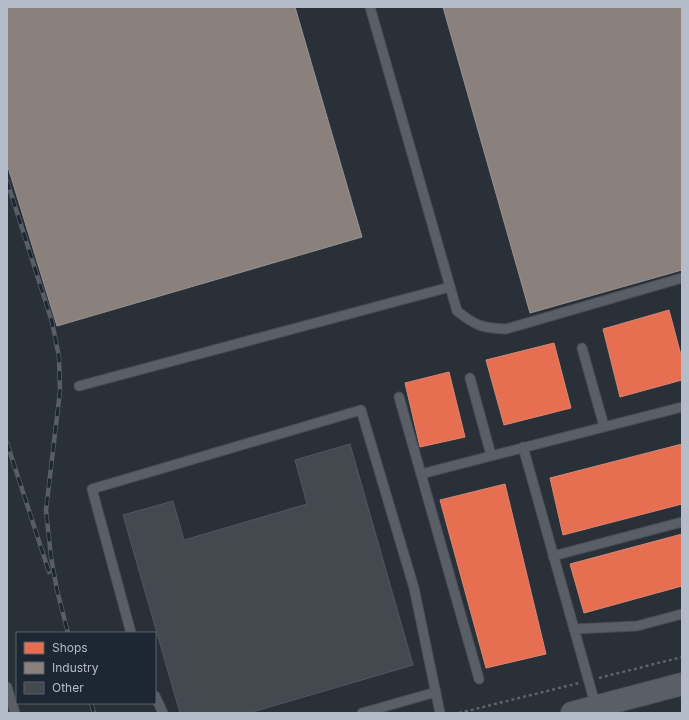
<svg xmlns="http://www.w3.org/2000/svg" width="689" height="720" font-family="Inter,sans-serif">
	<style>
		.shops { fill: #e76f51; stroke: #d88675 }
		.industry { fill: #8a817c; stroke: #979393 }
		.building { fill: #444950; stroke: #52575f }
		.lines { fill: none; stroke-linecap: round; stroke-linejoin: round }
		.service-casing { stroke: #484c53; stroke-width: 11 }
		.tertiary-casing { stroke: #484c53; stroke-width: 24 }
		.path { stroke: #5d636a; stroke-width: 2.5; stroke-dasharray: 3 3; stroke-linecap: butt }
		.service { stroke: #5a5e66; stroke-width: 9 }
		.tertiary { stroke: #5a5e66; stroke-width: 22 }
		.rail-casing { stroke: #595d64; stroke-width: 4.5 }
		.rail { stroke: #1d2633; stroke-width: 3; stroke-dasharray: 9; stroke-linecap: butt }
	</style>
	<rect width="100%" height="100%" fill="#2a3038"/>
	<g class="shops">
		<path d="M 669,310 L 682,359 L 682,380 L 620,397 L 603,329 Z"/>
		<path d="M 554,343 L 571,408 L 504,425 L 486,360 Z"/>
		<path d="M 449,372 L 465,437 L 420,447 L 405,383 Z"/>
		<path d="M 682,444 L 682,504 L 563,535 L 550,478 Z"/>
		<path d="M 505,484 L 546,654 L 486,668 L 440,500 Z"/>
		<path d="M 682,534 L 682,586 L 584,613 L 570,564 Z"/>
	</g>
	<g class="industry">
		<path d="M 7,7 L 295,7 L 362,237 L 57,326 L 7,164 Z"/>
		<path d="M 443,7 L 682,7 L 682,270 L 530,313 Z"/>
	</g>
	<path class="building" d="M 350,444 L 413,665 L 249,713 L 180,713 L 123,515 L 173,501 L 184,540 L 307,504 L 295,460 Z"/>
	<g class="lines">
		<g class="service-casing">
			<g id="service">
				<path d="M 370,7 L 457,311 C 476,326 482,328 506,329 L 682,278"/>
				<path d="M 582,348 L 604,426"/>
				<path d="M 470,378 L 491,455"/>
				<path d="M 79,386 L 450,287"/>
				<path d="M 399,397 L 421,474"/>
				<path d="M 523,447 L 596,707"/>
				<path d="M 553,556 L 682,522"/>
				<path d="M 574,629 L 637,626 L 682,614"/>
				<path d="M 131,633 L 92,489 L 361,410 L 414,588 L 440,713"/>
				<path d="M 479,679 L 421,474 L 682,407"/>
				<path d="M 7,687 L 15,713"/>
				<path d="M 155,696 L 163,713"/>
				<path d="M 362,713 L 436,692"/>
			</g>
		</g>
		<g class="tertiary-casing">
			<path id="tertiary" d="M 572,713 L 682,684"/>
		</g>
		<g class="path">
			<path d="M 599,678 L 682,657"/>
			<path d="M 459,713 L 579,683"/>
		</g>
		<use href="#service" class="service"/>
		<use href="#tertiary" class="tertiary"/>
		<g class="rail-casing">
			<g id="rail">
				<path d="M 7,181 L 52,322 L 59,357 L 60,391 L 46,510 L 51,557 L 57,590 L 68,633"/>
				<path d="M 7,443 L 49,572"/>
				<path d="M 91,703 L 94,713"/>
			</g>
		</g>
		<use href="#rail" class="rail"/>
	</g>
	<rect width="689" height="720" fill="none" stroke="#b4bcc9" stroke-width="16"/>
	<rect x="16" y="632" width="140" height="72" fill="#1d2633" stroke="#59626f"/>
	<rect x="24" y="642" width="20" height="12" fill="#e76f51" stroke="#59626f"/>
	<text x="52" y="652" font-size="12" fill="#b4bcc9">Shops</text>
	<rect x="24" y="662" width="20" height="12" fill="#8a817c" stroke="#59626f"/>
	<text x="52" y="672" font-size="12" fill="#b4bcc9">Industry</text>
	<rect x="24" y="682" width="20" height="12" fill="#444950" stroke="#59626f"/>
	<text x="52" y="692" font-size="12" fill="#b4bcc9">Other</text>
</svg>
